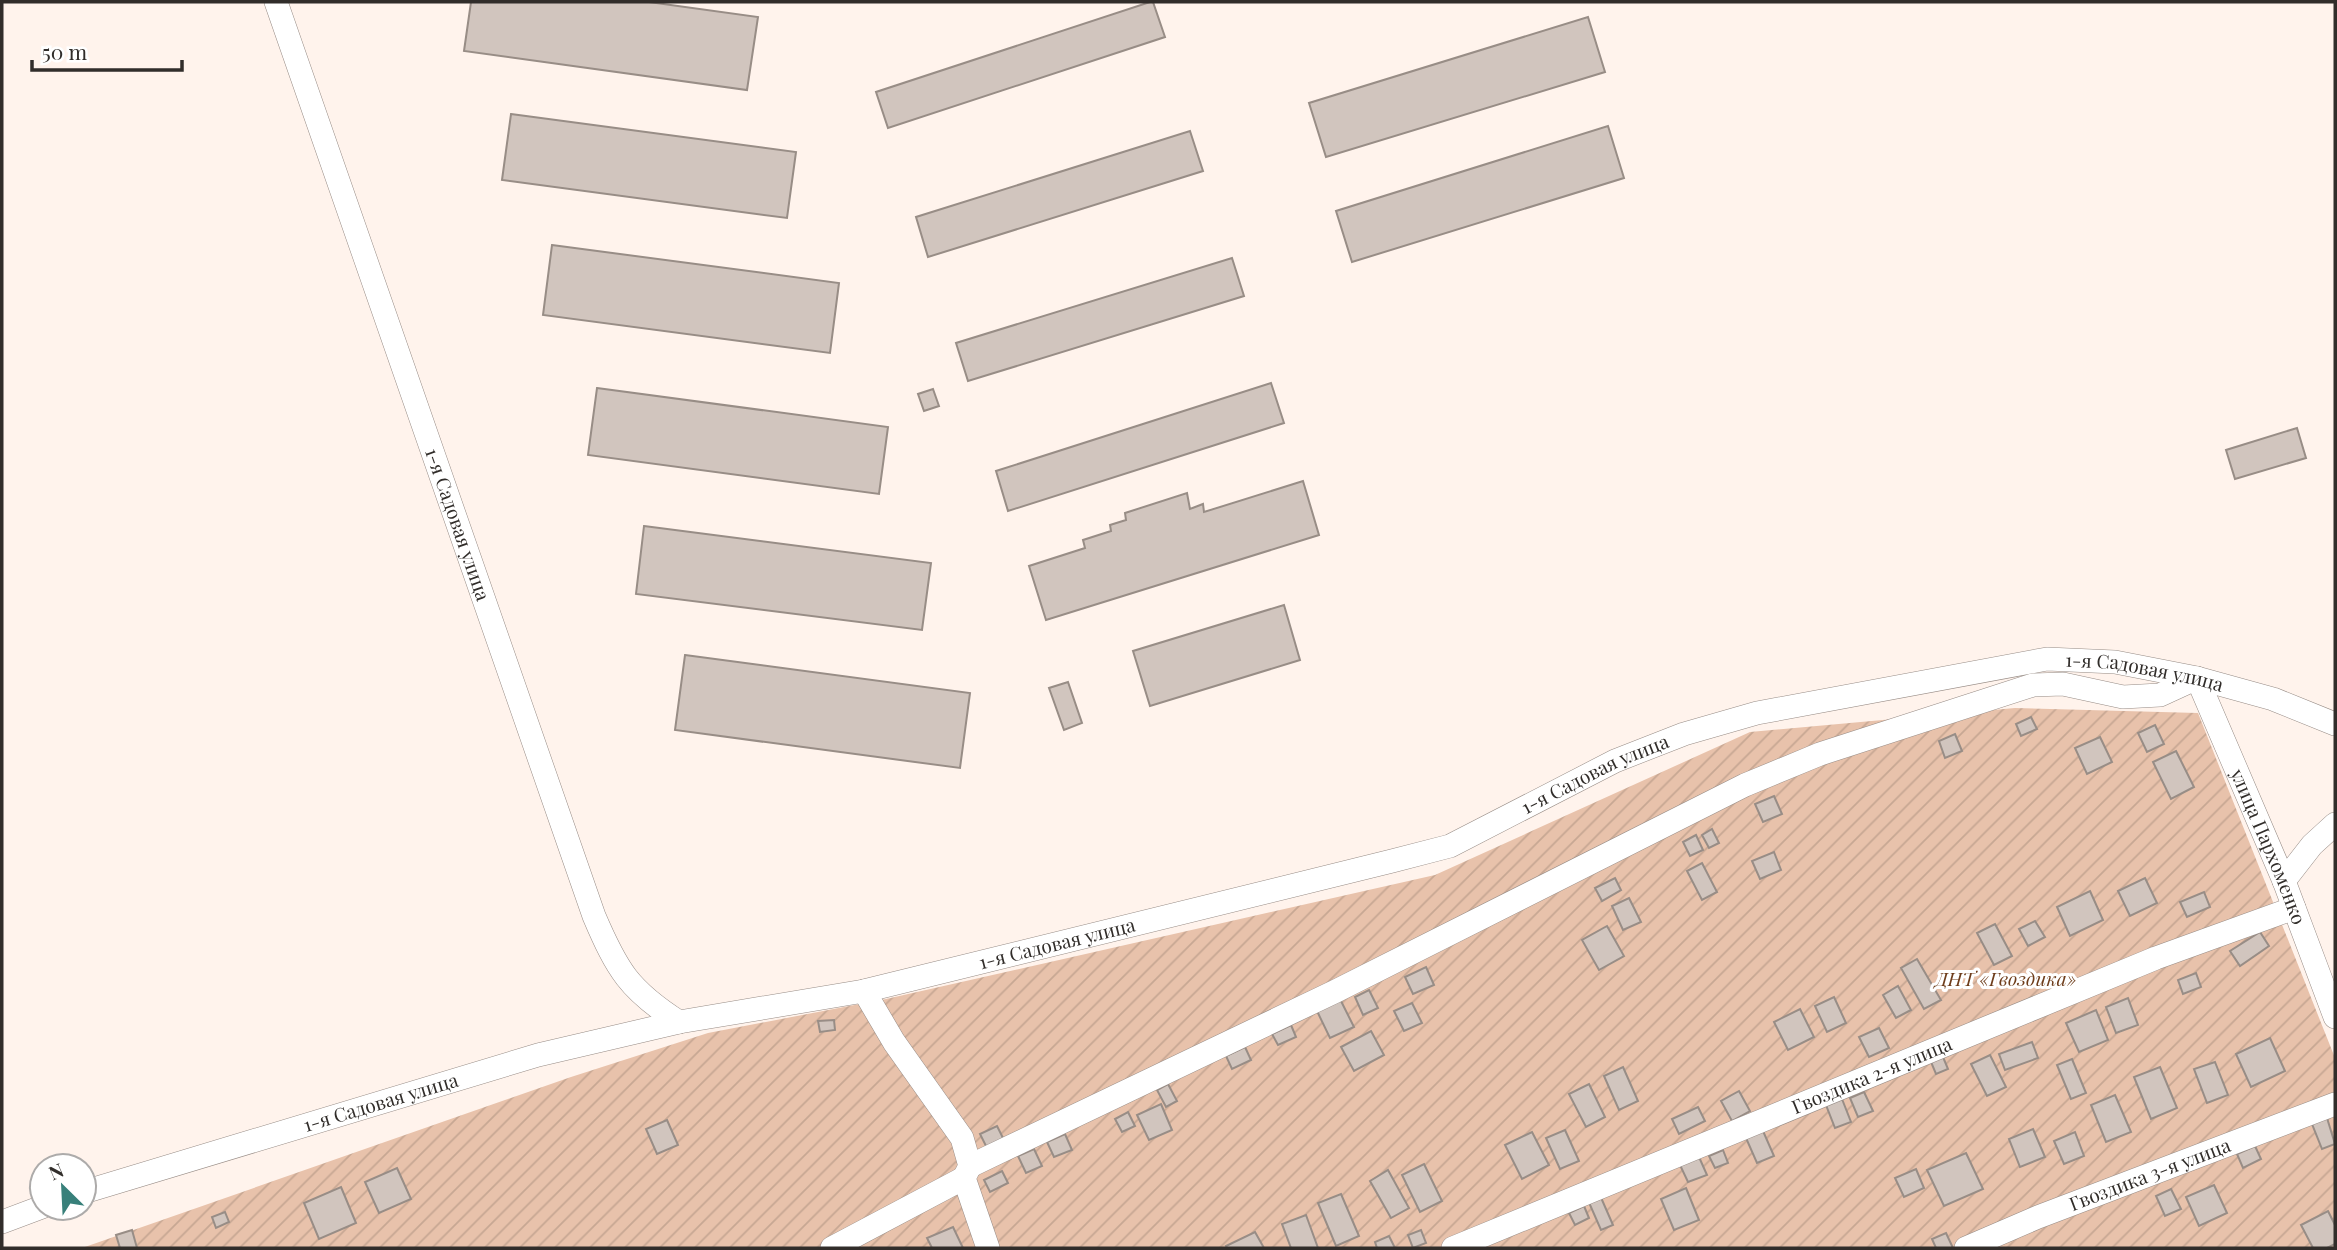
<svg xmlns="http://www.w3.org/2000/svg" width="2337" height="1250" font-family="'Playfair Display',serif">
	<style>
		.garden { fill: url(#garden-furrows) }
		.building { fill: #d1c5be; stroke: #988d86; stroke-width: 2 }
		.lines { fill: none; stroke-linecap: round; stroke-linejoin: round }
		.minor-casing { stroke: #978c86; stroke-width: 24 }
		.minor { stroke: #fff; stroke-width: 23 }
		.labels { text-anchor: middle; stroke-width: 6; stroke-linejoin: round; paint-order: stroke }
		.street-label { font-size: 19px; fill: #312d2a; stroke: #fff }
		.park-label { font-size: 19px; font-style: italic; fill: #6e3d1b; stroke: #fff }
	</style>
	<defs>
		<pattern id="garden-furrows" width="10" height="10" patternUnits="userSpaceOnUse" patternTransform="scale(1.75)"><rect width="10" height="10" fill="#e8c2ab"/><path d="M-1 1l2-2M0 10L10 0M9 11l2-2" fill="none" stroke="#c7a793"/></pattern>
	</defs>
	<rect width="100%" height="100%" fill="#fff3ec"/>
	<path class="garden" d="M 2015,708 L 2198,713 L 2335,1058 L 2335,1248 L 82,1248 L 571,1077 L 708,1033 L 886,999 L 1435,875 L 1750,732 Z"/>
	<g class="building">
		<path d="M 471,2 L 649,2 L 758,17 L 747,90 L 464,51 Z"/>
		<path d="M 1150,2 L 1153,2 L 1165,37 L 888,128 L 876,92 Z"/>
		<path d="M 1588,17 L 1605,72 L 1326,157 L 1309,103 Z"/>
		<path d="M 511,114 L 796,152 L 787,218 L 502,180 Z"/>
		<path d="M 1608,126 L 1624,178 L 1352,262 L 1336,211 Z"/>
		<path d="M 1190,131 L 1203,171 L 928,257 L 916,217 Z"/>
		<path d="M 552,245 L 839,283 L 830,353 L 543,315 Z"/>
		<path d="M 1232,258 L 1244,296 L 968,381 L 956,343 Z"/>
		<path d="M 1271,383 L 1284,423 L 1008,511 L 996,471 Z"/>
		<path d="M 597,388 L 888,427 L 879,494 L 588,455 Z"/>
		<path d="M 933,389 L 939,406 L 924,411 L 918,394 Z"/>
		<path d="M 2297,428 L 2306,458 L 2235,479 L 2226,450 Z"/>
		<path d="M 1303,481 L 1319,535 L 1046,620 L 1029,566 L 1085,548 L 1083,540 L 1111,531 L 1110,525 L 1126,520 L 1125,513 L 1187,493 L 1190,509 L 1203,504 L 1204,512 Z"/>
		<path d="M 644,526 L 931,563 L 922,630 L 636,594 Z"/>
		<path d="M 1284,605 L 1300,660 L 1150,706 L 1133,651 Z"/>
		<path d="M 685,655 L 970,693 L 960,768 L 675,730 Z"/>
		<path d="M 1068,682 L 1082,723 L 1064,730 L 1049,688 Z"/>
		<path d="M 2031,717 L 2037,729 L 2021,736 L 2016,724 Z"/>
		<path d="M 2155,725 L 2164,744 L 2147,752 L 2138,733 Z"/>
		<path d="M 1955,734 L 1962,751 L 1945,758 L 1939,741 Z"/>
		<path d="M 2100,737 L 2112,762 L 2087,774 L 2075,748 Z"/>
		<path d="M 2176,751 L 2194,787 L 2171,799 L 2153,762 Z"/>
		<path d="M 1774,796 L 1782,814 L 1763,822 L 1755,804 Z"/>
		<path d="M 1712,829 L 1719,843 L 1709,848 L 1702,835 Z"/>
		<path d="M 1696,835 L 1703,850 L 1690,856 L 1683,842 Z"/>
		<path d="M 1774,852 L 1781,870 L 1760,879 L 1752,861 Z"/>
		<path d="M 1702,863 L 1717,892 L 1702,900 L 1687,871 Z"/>
		<path d="M 1615,878 L 1621,890 L 1602,901 L 1595,888 Z"/>
		<path d="M 2145,878 L 2157,903 L 2130,916 L 2118,891 Z"/>
		<path d="M 2090,891 L 2103,920 L 2070,936 L 2057,907 Z"/>
		<path d="M 2204,892 L 2210,907 L 2187,917 L 2180,902 Z"/>
		<path d="M 1629,898 L 1641,922 L 1623,930 L 1612,906 Z"/>
		<path d="M 2035,921 L 2045,937 L 2028,946 L 2019,929 Z"/>
		<path d="M 1995,924 L 2012,956 L 1994,965 L 1977,933 Z"/>
		<path d="M 1607,926 L 1624,956 L 1599,970 L 1582,940 Z"/>
		<path d="M 2260,932 L 2269,946 L 2240,966 L 2230,951 Z"/>
		<path d="M 1917,959 L 1941,1000 L 1924,1009 L 1901,968 Z"/>
		<path d="M 1426,967 L 1434,985 L 1413,994 L 1405,977 Z"/>
		<path d="M 2196,973 L 2201,987 L 2183,994 L 2178,980 Z"/>
		<path d="M 1898,986 L 1911,1010 L 1896,1018 L 1883,995 Z"/>
		<path d="M 1369,990 L 1378,1008 L 1363,1015 L 1355,997 Z"/>
		<path d="M 1834,997 L 1846,1023 L 1827,1032 L 1815,1006 Z"/>
		<path d="M 2128,998 L 2138,1025 L 2116,1033 L 2106,1007 Z"/>
		<path d="M 1340,999 L 1354,1027 L 1330,1038 L 1317,1011 Z"/>
		<path d="M 1412,1003 L 1422,1023 L 1404,1031 L 1394,1011 Z"/>
		<path d="M 1800,1009 L 1814,1037 L 1788,1050 L 1774,1022 Z"/>
		<path d="M 2096,1010 L 2108,1040 L 2079,1052 L 2066,1023 Z"/>
		<path d="M 834,1020 L 835,1030 L 820,1032 L 818,1021 Z"/>
		<path d="M 1291,1025 L 1296,1037 L 1278,1045 L 1272,1034 Z"/>
		<path d="M 1879,1028 L 1889,1048 L 1869,1057 L 1859,1037 Z"/>
		<path d="M 1371,1031 L 1384,1055 L 1354,1071 L 1341,1047 Z"/>
		<path d="M 2270,1038 L 2285,1071 L 2251,1087 L 2236,1054 Z"/>
		<path d="M 2032,1042 L 2038,1058 L 2005,1070 L 1999,1054 Z"/>
		<path d="M 1245,1047 L 1251,1060 L 1232,1069 L 1226,1056 Z"/>
		<path d="M 1990,1055 L 2006,1087 L 1987,1096 L 1971,1064 Z"/>
		<path d="M 1943,1057 L 1948,1069 L 1936,1074 L 1931,1062 Z"/>
		<path d="M 2072,1059 L 2086,1093 L 2071,1099 L 2057,1065 Z"/>
		<path d="M 2215,1062 L 2228,1095 L 2207,1103 L 2194,1069 Z"/>
		<path d="M 1623,1067 L 1638,1101 L 1619,1110 L 1604,1076 Z"/>
		<path d="M 2160,1067 L 2177,1108 L 2151,1119 L 2134,1077 Z"/>
		<path d="M 1168,1084 L 1177,1101 L 1166,1107 L 1157,1090 Z"/>
		<path d="M 1589,1084 L 1605,1117 L 1586,1127 L 1569,1094 Z"/>
		<path d="M 1739,1091 L 1750,1111 L 1732,1121 L 1721,1101 Z"/>
		<path d="M 1864,1092 L 1873,1111 L 1858,1117 L 1850,1098 Z"/>
		<path d="M 2115,1095 L 2131,1132 L 2106,1142 L 2091,1105 Z"/>
		<path d="M 1842,1099 L 1851,1122 L 1835,1128 L 1826,1105 Z"/>
		<path d="M 1161,1104 L 1172,1130 L 1149,1140 L 1137,1115 Z"/>
		<path d="M 1698,1107 L 1705,1121 L 1679,1134 L 1672,1119 Z"/>
		<path d="M 1128,1112 L 1135,1126 L 1122,1132 L 1115,1119 Z"/>
		<path d="M 2327,1118 L 2335,1144 L 2322,1149 L 2312,1124 Z"/>
		<path d="M 667,1120 L 678,1145 L 657,1154 L 646,1129 Z"/>
		<path d="M 997,1126 L 1004,1140 L 987,1148 L 980,1134 Z"/>
		<path d="M 2033,1129 L 2045,1157 L 2020,1167 L 2009,1139 Z"/>
		<path d="M 1565,1130 L 1579,1161 L 1560,1169 L 1546,1138 Z"/>
		<path d="M 1763,1131 L 1774,1156 L 1757,1163 L 1746,1138 Z"/>
		<path d="M 1532,1132 L 1549,1165 L 1522,1179 L 1505,1145 Z"/>
		<path d="M 2075,1132 L 2084,1156 L 2064,1164 L 2054,1141 Z"/>
		<path d="M 1065,1134 L 1072,1150 L 1054,1157 L 1047,1142 Z"/>
		<path d="M 2255,1146 L 2261,1159 L 2243,1168 L 2237,1154 Z"/>
		<path d="M 1034,1149 L 1042,1166 L 1026,1173 L 1018,1156 Z"/>
		<path d="M 1723,1150 L 1728,1163 L 1715,1168 L 1709,1156 Z"/>
		<path d="M 1966,1153 L 1983,1189 L 1944,1206 L 1927,1170 Z"/>
		<path d="M 1699,1157 L 1707,1175 L 1688,1182 L 1680,1165 Z"/>
		<path d="M 1424,1164 L 1442,1201 L 1420,1212 L 1402,1175 Z"/>
		<path d="M 397,1168 L 411,1199 L 379,1213 L 365,1182 Z"/>
		<path d="M 1916,1169 L 1924,1188 L 1904,1197 L 1895,1178 Z"/>
		<path d="M 1388,1170 L 1409,1208 L 1391,1218 L 1370,1181 Z"/>
		<path d="M 1002,1171 L 1008,1183 L 990,1192 L 984,1180 Z"/>
		<path d="M 2214,1185 L 2227,1213 L 2199,1226 L 2186,1197 Z"/>
		<path d="M 341,1187 L 356,1223 L 319,1239 L 304,1203 Z"/>
		<path d="M 1686,1188 L 1699,1220 L 1674,1230 L 1661,1199 Z"/>
		<path d="M 2171,1189 L 2181,1209 L 2165,1216 L 2156,1196 Z"/>
		<path d="M 1599,1193 L 1613,1225 L 1601,1230 L 1587,1198 Z"/>
		<path d="M 1341,1194 L 1359,1236 L 1336,1246 L 1318,1203 Z"/>
		<path d="M 1584,1206 L 1589,1218 L 1575,1225 L 1569,1213 Z"/>
		<path d="M 2328,1211 L 2335,1225 L 2335,1244 L 2327,1248 L 2313,1248 L 2301,1225 Z"/>
		<path d="M 225,1212 L 229,1222 L 216,1228 L 212,1217 Z"/>
		<path d="M 1306,1215 L 1318,1248 L 1291,1248 L 1282,1224 Z"/>
		<path d="M 953,1227 L 963,1248 L 932,1248 L 927,1238 Z"/>
		<path d="M 132,1230 L 137,1248 L 120,1248 L 116,1235 Z"/>
		<path d="M 1421,1230 L 1426,1243 L 1413,1248 L 1408,1235 Z"/>
		<path d="M 1255,1232 L 1264,1248 L 1227,1248 L 1226,1246 Z"/>
		<path d="M 1946,1233 L 1953,1248 L 1936,1248 L 1932,1239 Z"/>
		<path d="M 1389,1236 L 1395,1248 L 1377,1248 L 1375,1242 Z"/>
	</g>
	<g class="lines">
		<g class="minor-casing">
			<g id="minor">
				<path id="s1" d="M 276,2 L 594,916 C 617,970 629,990 679,1022 L 864,991 L 1392,861 L 1450,846 L 1615,761 L 1684,734 L 1757,713 L 2047,659 L 2115,662 L 2197,678 L 2273,699 L 2335,724"/>
				<path d="M 2284,881 L 2312,845 L 2335,824"/>
				<path d="M 864,991 L 894,1042 L 962,1138 L 970,1166 L 964,1178 L 988,1248"/>
				<path id="s2" d="M 970,1166 L 1334,992 L 1745,785 L 1820,754 L 2033,685 L 2063,684 L 2123,697 L 2160,695 L 2197,678 L 2284,881 L 2335,1017"/>
				<path id="s3" d="M 84,1192 L 538,1055 L 679,1022"/>
				<path d="M 2,1222 L 42,1207"/>
				<path d="M 832,1248 L 964,1178"/>
				<path id="s4" d="M 1453,1248 L 2156,958 L 2294,908"/>
				<path id="s5" d="M 1966,1248 L 2038,1217 L 2335,1104"/>
			</g>
		</g>
		<use href="#minor" class="minor"/>
	</g>
	<g class="labels">
		<g class="street-label">
			<text dy="7" stroke="none"><textPath href="#s1" startOffset="553">1-я Садовая улица</textPath></text>
			<text dy="7" stroke="none"><textPath href="#s1" startOffset="2627">1-я Садовая улица</textPath></text>
			<text dy="7" stroke="none"><textPath href="#s1" startOffset="2060">1-я Садовая улица</textPath></text>
			<text dy="7" stroke="none"><textPath href="#s2" startOffset="1521">улица Пархоменко</textPath></text>
			<text dy="7" stroke="none"><textPath href="#s1" startOffset="1493">1-я Садовая улица</textPath></text>
			<text dy="7" stroke="none"><textPath href="#s4" startOffset="453">Гвоздика 2-я улица</textPath></text>
			<text dy="7" stroke="none"><textPath href="#s3" startOffset="310">1-я Садовая улица</textPath></text>
			<text dy="7" stroke="none"><textPath href="#s5" startOffset="198">Гвоздика 3-я улица</textPath></text>
		</g>
		<g class="park-label">
			<text x="2006" y="986">ДНТ «Гвоздика»</text>
		</g>
	</g>
	<rect width="2337" height="1250" fill="none" stroke="#312d2a" stroke-width="7"/>
	<g transform="translate(63 1187) rotate(336)"><circle r="33" fill="#ffffff" stroke="#adabaa" stroke-width="2"/>
	<path d="M0-5L12 26L0 18L-12 26Z" fill="#38807a"/>
	<text y="-10" font-size="19" font-weight="bold" text-anchor="middle" fill="#312d2a">N</text>
	</g>
	<path d="M32 60v10h150v-10" fill="none" stroke="#312d2a" stroke-width="3.5"/>
	<text x="42" y="60" font-size="21" fill="#312d2a" stroke="#ffffff" stroke-width="5" paint-order="stroke">50 m</text>
</svg>
